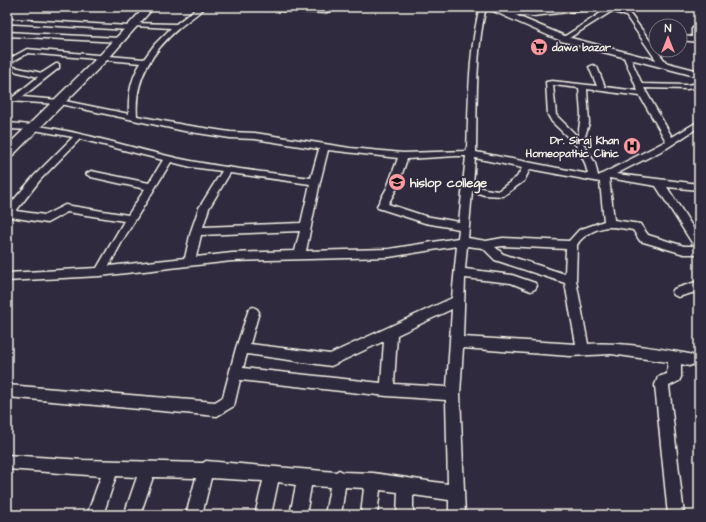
<svg xmlns="http://www.w3.org/2000/svg" width="706" height="522" font-family="'Architects Daughter',sans-serif">
	<style>
		.lines { fill: none; stroke-linecap: round; stroke-linejoin: round }
		.street-casing { stroke: #f4f1e8; stroke-width: 3 }
		.secondary-casing { stroke: #f4f1e8; stroke-width: 3 }
		.street { fill: #2f2a3d; fill-rule: evenodd }
		.secondary { fill: #2f2a3d; fill-rule: evenodd }
		.labels { text-anchor: middle; stroke-width: 3.5; stroke-linejoin: round; paint-order: stroke }
		.far-poi-label { font-size: 11px; font-weight: bold; fill: #f4f1e8; stroke: #2f2a3d; text-anchor: start }
		.poi-label { font-size: 13px; font-weight: bold; fill: #f4f1e8; stroke: #2f2a3d; text-anchor: start }
	</style>
	<rect width="100%" height="100%" fill="#2f2a3d"/>
	<filter id="ink" filterUnits="userSpaceOnUse"><feTurbulence type="fractalNoise" baseFrequency=".025" numOctaves="2"/><feDisplacementMap in="SourceGraphic" scale="8" xChannelSelector="R" yChannelSelector="G"/><feConvolveMatrix kernelMatrix="1 2 1 2 8 2 1 2 1" color-interpolation-filters="sRGB"/></filter>
	<g filter="url(#ink)">
		<g class="lines">
			<g class="street-casing">
				<g id="street">
					<path d="M 198,7 L 205,7 C 197,15 187,21 179,28 C 152,51 134,80 137,116 L 184,125 L 230,132 L 255,133 L 350,148 L 403,153 L 467,151 C 469,103 468,53 480,7 L 486,7 C 475,54 477,104 476,152 L 588,174 L 585,163 L 576,145 L 552,122 L 548,115 L 546,82 L 552,81 L 597,86 L 589,67 L 593,65 L 597,67 L 605,87 L 638,91 L 623,55 L 626,53 L 629,55 L 642,84 L 687,85 L 699,83 L 699,87 L 687,89 L 644,88 L 672,137 L 699,121 L 699,127 L 667,148 L 616,174 L 699,184 L 699,190 L 667,187 L 699,237 L 699,254 L 684,254 L 640,241 L 633,230 C 625,229 618,227 610,227 C 599,227 582,235 577,245 L 576,280 L 588,344 C 623,342 655,348 689,354 L 694,356 L 695,360 L 694,364 L 689,366 L 681,364 L 681,377 L 679,381 L 669,386 L 684,515 L 668,515 L 655,385 L 658,377 L 667,374 L 668,362 L 611,354 L 570,356 L 463,348 L 460,394 L 465,515 L 449,515 L 449,500 L 413,495 L 413,515 L 397,515 L 398,492 L 380,490 L 377,515 L 361,515 L 364,488 L 345,487 L 341,515 L 325,515 L 330,487 L 311,486 L 306,515 L 290,515 L 296,485 L 278,482 L 271,515 L 255,515 L 263,481 L 211,478 L 202,515 L 186,515 L 196,478 L 153,477 L 140,515 L 124,515 L 137,477 L 116,476 L 103,515 L 87,515 L 101,476 L 7,469 L 7,455 L 83,460 L 203,463 L 206,461 L 336,472 L 339,470 L 343,472 L 373,473 L 448,484 L 446,400 L 387,396 L 240,380 L 234,406 L 217,416 L 7,397 L 7,385 L 215,402 L 223,397 L 236,348 L 249,309 L 253,307 L 257,309 L 259,312 L 250,344 L 330,354 L 452,298 L 457,246 L 389,257 L 232,261 L 100,276 L 7,281 L 7,273 L 97,268 L 124,221 L 67,212 L 47,223 L 11,217 L 7,218 L 7,208 L 34,176 L 73,137 L 34,130 L 7,129 L 7,123 C 70,126 129,149 191,161 C 231,169 271,173 311,178 L 319,149 L 255,139 L 230,138 L 184,131 L 60,104 L 7,101 L 7,97 L 13,97 L 38,77 L 14,71 L 14,67 L 42,73 L 56,64 L 59,64 L 59,68 L 22,97 L 60,100 L 129,114 C 128,96 131,78 141,63 L 28,53 L 7,65 L 7,60 L 27,49 L 144,59 L 155,44 L 171,28 L 133,26 L 131,25 L 131,23 L 176,24 ZM 553,85 L 579,88 L 581,115 L 578,137 L 556,115 ZM 587,89 L 640,96 L 666,141 L 598,176 L 595,163 L 583,143 L 589,123 ZM 80,139 L 163,160 L 149,183 L 91,171 L 86,174 L 91,177 L 145,189 L 128,215 L 65,205 L 45,215 L 16,211 L 40,180 ZM 328,150 L 398,158 L 387,188 L 377,206 L 378,208 L 425,223 L 459,229 L 458,238 L 389,249 L 306,251 L 320,182 ZM 457,156 L 466,156 L 459,222 L 425,216 L 388,204 L 397,188 L 407,159 ZM 475,158 L 522,168 L 517,177 L 498,191 L 485,189 L 473,185 ZM 171,162 L 191,167 L 222,171 L 199,208 L 191,231 L 185,258 L 109,266 L 124,238 ZM 530,169 L 600,182 L 604,221 L 579,230 L 569,241 L 503,238 L 486,241 L 468,238 L 472,191 L 484,195 L 503,196 L 524,181 ZM 230,173 L 310,184 L 301,223 L 203,227 L 209,208 ZM 609,178 L 656,186 L 694,246 L 684,246 L 648,235 L 640,224 L 614,220 ZM 300,231 L 295,251 L 232,253 L 196,257 L 201,235 ZM 467,246 L 483,248 L 495,260 L 565,283 L 576,344 L 463,337 L 465,278 L 511,283 L 531,291 L 535,289 L 537,286 L 535,283 L 512,275 L 465,269 ZM 503,246 L 566,249 L 565,274 L 503,254 L 495,247 ZM 452,309 L 447,387 L 394,384 L 397,335 ZM 384,341 L 381,383 L 243,368 L 247,354 L 331,366 Z"/>
					<path d="M 249,7 L 324,9 L 327,7 L 333,7 L 333,9 L 325,13 L 252,9 Z"/>
					<path d="M 579,7 L 598,7 L 595,9 L 533,16 L 519,15 L 507,17 L 504,15 L 519,11 L 533,12 Z"/>
					<path d="M 605,7 L 616,7 L 630,14 L 668,65 L 667,67 L 661,67 L 626,16 L 612,11 L 566,40 L 562,40 L 562,38 L 607,9 Z"/>
					<path d="M 7,19 L 129,26 L 132,28 L 129,30 L 7,23 Z"/>
					<path d="M 699,23 L 699,42 L 680,40 L 680,36 L 692,37 L 692,29 Z"/>
					<path d="M 7,32 L 119,38 L 122,40 L 119,42 L 7,36 Z"/>
					<path d="M 699,281 L 699,291 L 678,297 L 674,295 L 672,292 L 674,289 Z"/>
				</g>
			</g>
			<g class="secondary-casing">
				<g id="secondary">
					<path d="M 145,7 L 154,7 L 108,59 L 12,156 L 7,157 L 7,146 L 100,55 Z"/>
					<path d="M 484,7 L 496,7 L 567,37 L 699,71 L 699,77 L 561,41 Z"/>
				</g>
			</g>
			<use href="#street" class="street"/>
			<use href="#secondary" class="secondary"/>
		</g>
	</g>
	<defs>
		<g id="supermarket-disc" transform="scale(0.9)"><circle r="9.5" fill="#ff9aa2" stroke="#2f2a3d"/><path d="M-6-5.5h2.5l.6 2H6L4.5 2H-2.5L-4.4-4H-6ZM-1.5 3.2a1.3 1.3 0 1 0 .1 0ZM3 3.2a1.3 1.3 0 1 0 .1 0Z" fill="#111"/></g>
		<g id="hospital-disc" transform="scale(0.9)"><circle r="9.5" fill="#ff9aa2" stroke="#2f2a3d"/><path d="M-5-5h3v3.5h4V-5h3V5h-3V1.5h-4V5h-3Z" fill="#111"/></g>
		<g id="school-disc" transform="scale(0.9)"><circle r="9.5" fill="#ff9aa2" stroke="#2f2a3d"/><path d="M0-5L7-2L0 1L-7-2ZM-4 1L0 2.5L4 1V4Q0 6-4 4Z" fill="#111"/></g>
	</defs>
	<g fill-rule="evenodd">
		<use href="#supermarket-disc" x="539" y="47"/>
		<use href="#hospital-disc" x="632" y="146"/>
		<use href="#school-disc" x="397" y="182"/>
	</g>
	<g class="labels">
		<g class="far-poi-label">
			<text x="552" y="51">dawa bazar</text>
			<text x="619" y="144" text-anchor="end">Dr. Siraj Khan<tspan x="619" dy="13">Homeopathic Clinic</tspan></text>
		</g>
		<g class="poi-label">
			<text x="410" y="187">hislop college</text>
		</g>
	</g>
	<rect width="706" height="522" fill="none" stroke="#2f2a3d" stroke-width="24"/>
	<rect x="12" y="12" width="682" height="498" fill="none" stroke="#f4f1e8" stroke-width="1.5" filter="url(#ink)"/>
	<g transform="translate(668 38)"><circle r="19" fill="#2f2a3d" stroke="#7e7a81"/>
	<path d="M0-3L7 15L0 10L-7 15Z" fill="#ff9aa2"/>
	<text y="-6" font-size="11" font-weight="bold" text-anchor="middle" fill="#f4f1e8">N</text>
	</g>
</svg>
